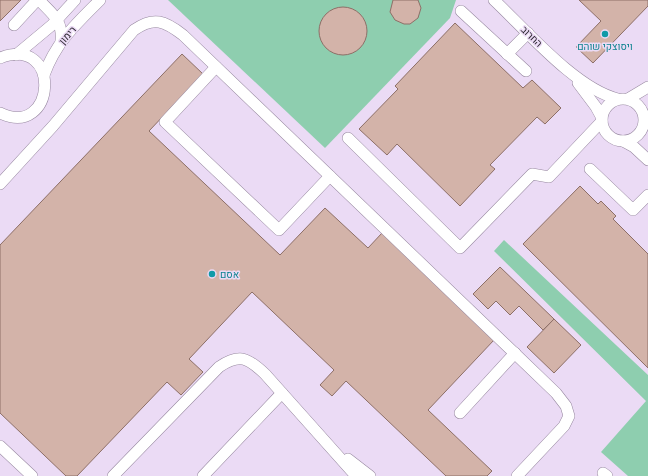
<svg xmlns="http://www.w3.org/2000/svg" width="648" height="476" font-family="'Golos Text',Heebo,sans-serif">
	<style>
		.green { fill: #8eceaf }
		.building { fill: #d3b3a9; stroke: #8d6f67 }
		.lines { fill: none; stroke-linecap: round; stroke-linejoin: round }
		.minor-casing { stroke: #9788a0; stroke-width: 12 }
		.minor { stroke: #fff; stroke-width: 11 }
		.culture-dot { fill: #0f9aa8; stroke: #ebdbf5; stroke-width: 1.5 }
		.labels { text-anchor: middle; stroke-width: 3; stroke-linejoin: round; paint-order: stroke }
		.street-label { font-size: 10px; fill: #2e2832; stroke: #ebdbf5 }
		.culture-label { font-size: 10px; fill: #0d838f; stroke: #ebdbf5 }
	</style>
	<rect width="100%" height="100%" fill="#ebdbf5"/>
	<g class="green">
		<path d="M 168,0 L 456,0 L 450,18 L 325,148 Z"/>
		<path d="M 504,240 L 648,375 L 648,476 L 628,476 L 601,452 L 646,401 L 494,251 Z"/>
	</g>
	<g class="building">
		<path d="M 0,0 L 21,0 L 0,21 Z"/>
		<path d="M 393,0 L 418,0 L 421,8 L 418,18 L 410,24 L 404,24 L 395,20 L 390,12 Z"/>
		<path d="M 579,0 L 648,0 L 648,6 L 593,63 L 576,47 L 601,21 Z"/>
		<circle cx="343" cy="31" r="24"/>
		<path d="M 455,23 L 523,88 L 532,80 L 561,108 L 545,124 L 537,117 L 490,165 L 495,169 L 460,206 L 397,144 L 387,155 L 359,129 L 398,89 L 395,86 Z"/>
		<path d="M 182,54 L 203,74 L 149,131 L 280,255 L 325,208 L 368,248 L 382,233 L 494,340 L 428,410 L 492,471 L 487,476 L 446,476 L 346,381 L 332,396 L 320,385 L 334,370 L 252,292 L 189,359 L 203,372 L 181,395 L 167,382 L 77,476 L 66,476 L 0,413 L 0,245 Z"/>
		<path d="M 580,186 L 598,204 L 601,201 L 616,216 L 613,219 L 648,254 L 648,368 L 523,244 Z"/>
		<path d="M 500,267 L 554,319 L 543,330 L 519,306 L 510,315 L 496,301 L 488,309 L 473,294 Z"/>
		<path d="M 554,319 L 581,345 L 554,373 L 527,347 Z"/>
	</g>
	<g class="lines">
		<g class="minor-casing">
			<g id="minor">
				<path d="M 39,0 C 52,14 63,20 61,41"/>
				<path d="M 494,0 C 526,30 576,89 618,99"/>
				<path d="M 461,11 L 526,71"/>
				<path d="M 14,25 L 37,0"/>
				<path d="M 507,54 L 528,33"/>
				<path d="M 16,55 L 52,25 L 75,0"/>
				<path d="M 0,58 C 63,34 56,140 0,113"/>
				<path d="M 216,67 L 165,122 L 279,230 L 330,176"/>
				<path d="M 44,75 C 56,42 75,25 100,0"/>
				<path d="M 578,83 L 596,107 L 602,118"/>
				<circle cx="623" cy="120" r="21"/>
				<path d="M 628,99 L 648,87"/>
				<path d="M 348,138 L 460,248 L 532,174 L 549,177 L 602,121"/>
				<path d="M 623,141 L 634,147 L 648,160"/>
				<path d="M 590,169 L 633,210 L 648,195"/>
				<path d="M 0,184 L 53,126 L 134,30 C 154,16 165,21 183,35 L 556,393 L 566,406 L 569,416 L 564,426 L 517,476"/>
				<path d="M 460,413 L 515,353"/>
				<path d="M 0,446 L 32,476"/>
				<path d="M 348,459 L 370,476"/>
				<path d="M 603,473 L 607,476"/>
				<path d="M 113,476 L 219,367 C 240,353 248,358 265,374 L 356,476"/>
				<path d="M 203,476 L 282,393"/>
			</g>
		</g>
		<use href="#minor" class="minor"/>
	</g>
	<g class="culture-dot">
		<circle cx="605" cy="34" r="4"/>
		<circle cx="212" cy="274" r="4"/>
	</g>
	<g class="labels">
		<g class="street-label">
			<text transform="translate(67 35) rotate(-49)" y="4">רימון</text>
			<text transform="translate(532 36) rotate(44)" y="4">החרוב</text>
		</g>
		<g class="culture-label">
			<text x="605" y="50">ויסוצקי שוהם</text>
			<text x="220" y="278" text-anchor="start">אסם</text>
		</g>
	</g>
</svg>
